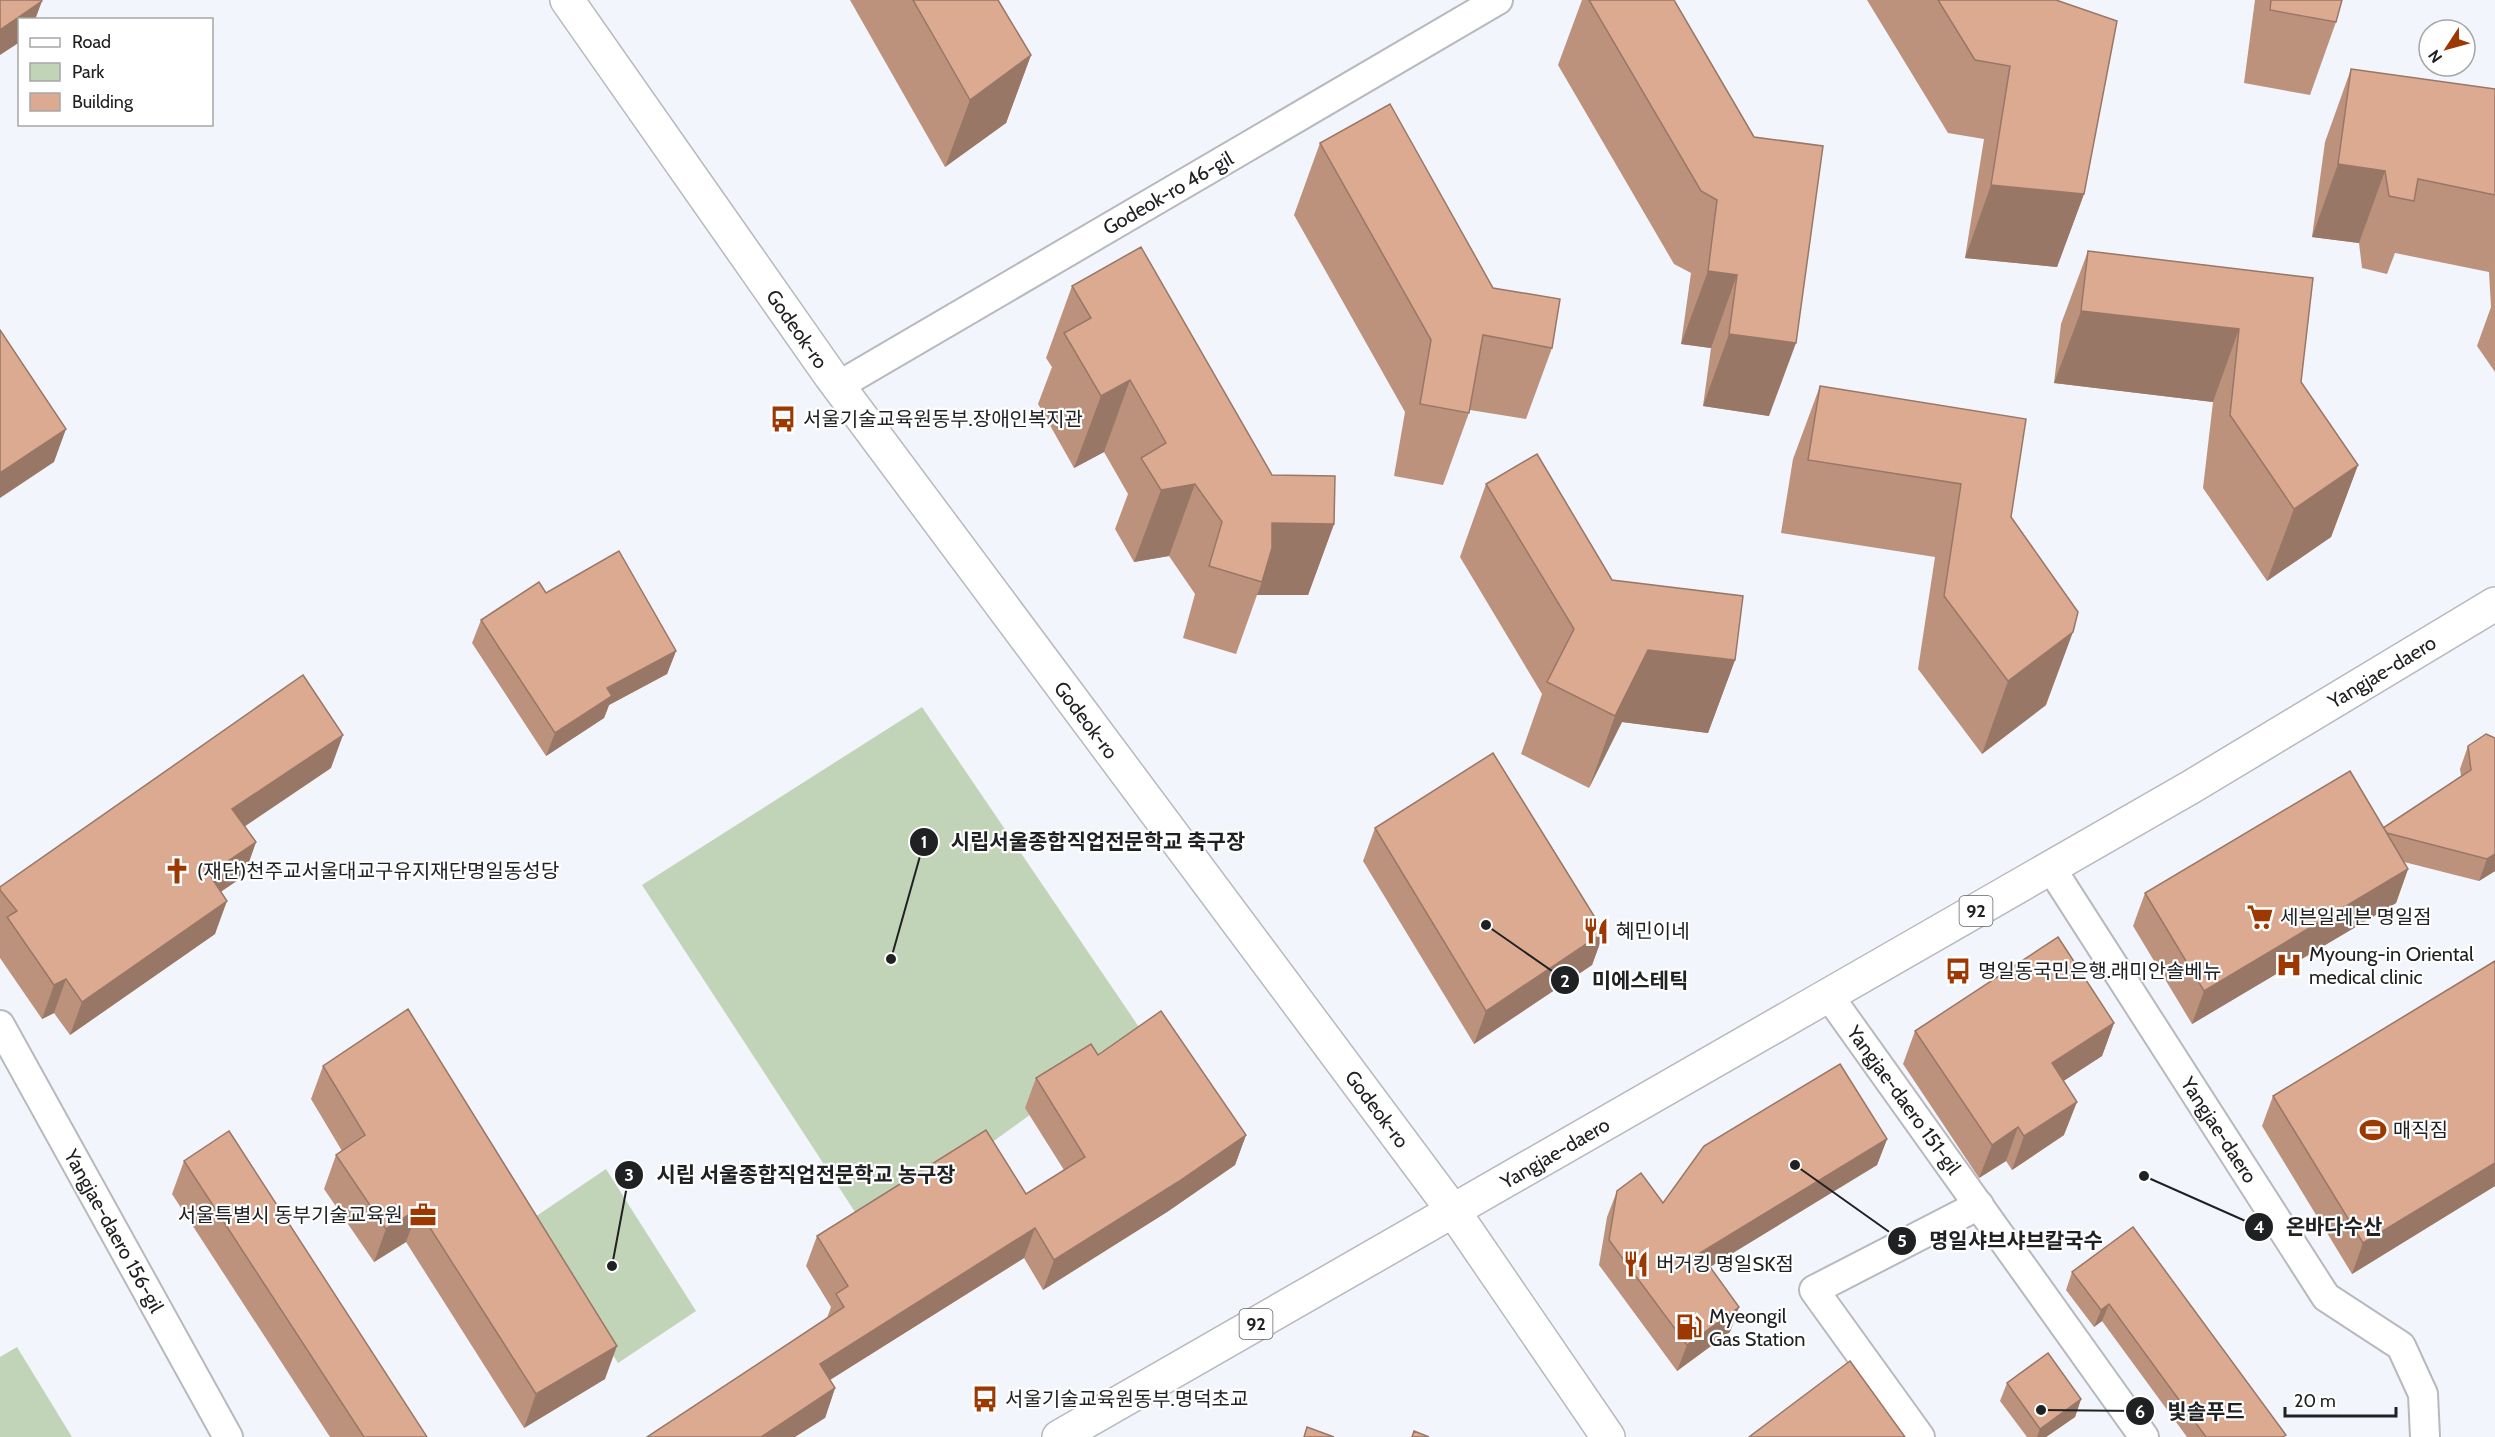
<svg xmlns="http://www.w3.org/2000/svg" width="2495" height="1437" font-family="Cabin,'Noto Sans KR',sans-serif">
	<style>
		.green { fill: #c2d4b8 }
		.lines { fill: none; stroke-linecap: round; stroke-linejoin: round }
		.street-casing { stroke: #b7b9bf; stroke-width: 32 }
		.secondary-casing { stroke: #b7b9bf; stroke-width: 36 }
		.primary-casing { stroke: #b7b9bf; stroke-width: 36 }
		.street { stroke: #fff; stroke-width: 28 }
		.secondary { stroke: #fff; stroke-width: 33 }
		.primary { stroke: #fff; stroke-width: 33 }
		.wall { fill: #bc927d }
		.shaded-wall { fill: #976 }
		.building { fill: #dbaa91; stroke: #976; stroke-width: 1.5 }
		.labels { text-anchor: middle; stroke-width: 4.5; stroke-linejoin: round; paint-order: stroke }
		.shield { fill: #fff; stroke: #636465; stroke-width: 1.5 }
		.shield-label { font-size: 18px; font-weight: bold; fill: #202123 }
		.street-label { font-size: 20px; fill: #202123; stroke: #fff }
		.poi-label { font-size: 20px; fill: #202123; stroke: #fff; text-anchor: start }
		.leader { fill: none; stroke: #202123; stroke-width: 2 }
		.callout-dot { fill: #202123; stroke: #fff; stroke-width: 2 }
		.mark-label { font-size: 18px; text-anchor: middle; font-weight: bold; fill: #fff }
		.callout-label { font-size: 21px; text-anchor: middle; font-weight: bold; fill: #202123; stroke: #fff; stroke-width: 4.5; stroke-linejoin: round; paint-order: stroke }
	</style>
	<rect width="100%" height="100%" fill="#f3f5fc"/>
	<g class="green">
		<path d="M 922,707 L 1143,1033 L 868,1232 L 642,885 Z"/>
		<path d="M 606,1169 L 696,1311 L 618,1363 L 529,1221 Z"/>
		<path d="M 17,1347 L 72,1437 L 0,1437 L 0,1357 Z"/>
	</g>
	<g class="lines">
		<g class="street-casing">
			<g id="street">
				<path d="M 838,386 L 1498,0"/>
				<path d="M 2051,868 L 2326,1297 L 2401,1346 L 2423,1394 L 2425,1437"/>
				<path d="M 1829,996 L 2144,1437"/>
				<path d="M 0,1025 L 228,1437"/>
				<path d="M 1920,1437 L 1814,1290 L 1979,1205"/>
			</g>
		</g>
		<g class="secondary-casing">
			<path id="secondary" d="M 567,0 L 830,375 L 1454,1212 L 1608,1437"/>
		</g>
		<g class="primary-casing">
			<path id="primary" d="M 1059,1437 L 2191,787 L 2495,604"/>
		</g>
		<use href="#street" class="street"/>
		<use href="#secondary" class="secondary"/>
		<use href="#primary" class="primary"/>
	</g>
	<g class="wall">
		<path d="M 850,0 L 998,0 L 1031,55 L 1006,123 L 945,167 Z"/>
		<path d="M 1582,0 L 1674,0 L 1769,416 L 1703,406 L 1711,348 L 1681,344 L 1691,273 L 1674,264 L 1558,65 Z"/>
		<path d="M 1867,0 L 2056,0 L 2084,194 L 2057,267 L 1965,258 L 1984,139 L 1948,133 Z"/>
		<path d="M 2255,0 L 2342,0 L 2336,22 L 2310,95 L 2244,83 Z"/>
		<path d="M 2351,69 L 2495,89 L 2495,372 L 2477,346 L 2491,307 L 2489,272 L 2395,253 L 2387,274 L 2362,268 L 2359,243 L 2312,237 L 2325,142 Z"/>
		<path d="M 1320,143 L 1493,288 L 1552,348 L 1526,419 L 1470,410 L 1443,485 L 1394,476 L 1405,412 L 1294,215 Z"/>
		<path d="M 2088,251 L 2313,278 L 2301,382 L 2358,465 L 2331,537 L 2267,581 L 2203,488 L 2213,402 L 2054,383 L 2061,324 Z"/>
		<path d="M 1072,286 L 1272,475 L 1334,524 L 1308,595 L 1257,595 L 1236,654 L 1183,638 L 1195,594 L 1169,556 L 1134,562 L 1115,529 L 1128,494 L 1104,452 L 1074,468 L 1038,404 L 1052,367 L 1046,358 Z"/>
		<path d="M 1820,386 L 2011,517 L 2046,705 L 1982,754 L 1918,669 L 1935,557 L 1781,533 L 1793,459 Z"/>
		<path d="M 1486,484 L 1612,580 L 1735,660 L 1708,733 L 1622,722 L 1589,788 L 1521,754 L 1542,694 L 1460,557 Z"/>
		<path d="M 546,593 L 676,651 L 667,674 L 609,705 L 604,718 L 546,756 L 472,643 L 481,620 Z"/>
		<path d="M 2468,746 L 2495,871 L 2479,881 L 2404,862 L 2408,869 L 2396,903 L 2192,1024 L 2133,926 L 2145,893 L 2383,828 L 2461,776 L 2460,769 Z"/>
		<path d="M 331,768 L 245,826 L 256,842 L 244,876 L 220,892 L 215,934 L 70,1035 L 54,1013 L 42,1019 L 0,958 L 0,887 Z"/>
		<path d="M 1375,828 L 1604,932 L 1592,965 L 1474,1044 L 1363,861 Z"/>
		<path d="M 2495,961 L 2495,1186 L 2352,1274 L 2262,1126 L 2273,1096 Z"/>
		<path d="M 2114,1023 L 2102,1056 L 2063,1081 L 2064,1135 L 2012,1170 L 2006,1161 L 1979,1178 L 1903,1064 L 1915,1031 Z"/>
		<path d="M 1098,1055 L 1246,1135 L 1235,1165 L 1167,1212 L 1043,1290 L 1024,1258 L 830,1380 L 835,1388 L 825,1418 L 827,1318 L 831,1307 L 806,1266 L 817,1236 L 1026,1194 L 1064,1170 L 1025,1108 L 1036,1078 Z"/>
		<path d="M 323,1066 L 605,1379 L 524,1428 L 406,1242 L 374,1262 L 324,1189 L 336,1155 L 342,1151 L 311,1099 Z"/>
		<path d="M 1887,1139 L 1877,1165 L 1710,1267 L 1730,1332 L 1677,1371 L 1599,1265 L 1607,1217 L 1617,1191 L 1663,1203 Z"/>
		<path d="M 184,1161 L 427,1437 L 330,1437 L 172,1194 Z"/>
		<path d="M 2072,1272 L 2285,1437 L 2187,1437 L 2102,1321 L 2094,1327 L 2066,1290 Z"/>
		<path d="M 2007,1383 L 2081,1399 L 2075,1417 L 2046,1437 L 2027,1437 L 2000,1401 Z"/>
	</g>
	<g class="shaded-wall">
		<path d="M 42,1 L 35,20 L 20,20 L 20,42 L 0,55 L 0,30 Z"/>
		<path d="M 1031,55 L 1006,123 L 945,167 L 970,100 Z"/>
		<path d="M 2338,164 L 2385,171 L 2359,243 L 2312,237 Z"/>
		<path d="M 1991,185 L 2084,194 L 2057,267 L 1965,258 Z"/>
		<path d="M 1708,271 L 1737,275 L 1711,348 L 1681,344 Z"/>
		<path d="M 2081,311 L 2239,329 L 2213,402 L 2054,383 Z"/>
		<path d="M 1729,334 L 1796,343 L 1769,416 L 1703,406 Z"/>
		<path d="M 1130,380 L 1104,452 L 1074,468 L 1101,396 Z"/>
		<path d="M 66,429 L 54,462 L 0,498 L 0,473 Z"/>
		<path d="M 2358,465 L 2331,537 L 2267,581 L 2294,509 Z"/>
		<path d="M 1195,484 L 1169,556 L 1134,562 L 1161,490 Z"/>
		<path d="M 1272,523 L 1334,524 L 1308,595 L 1257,595 L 1262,582 Z"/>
		<path d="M 2073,632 L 2046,705 L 1982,754 L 2008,681 Z"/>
		<path d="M 1648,650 L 1735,660 L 1708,733 L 1622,722 L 1589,788 L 1615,716 Z"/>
		<path d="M 676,651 L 667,674 L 609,705 L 604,718 L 546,756 L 555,733 L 607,688 Z"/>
		<path d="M 343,735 L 331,768 L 220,843 L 232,809 Z"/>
		<path d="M 256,842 L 244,876 L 197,908 L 209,874 Z"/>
		<path d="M 2495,854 L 2495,871 L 2479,881 L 2487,859 Z"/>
		<path d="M 2408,869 L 2396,903 L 2192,1024 L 2204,991 Z"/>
		<path d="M 227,901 L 215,934 L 70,1035 L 82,1002 Z"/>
		<path d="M 1604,932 L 1592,965 L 1474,1044 L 1486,1011 Z"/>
		<path d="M 66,979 L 54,1013 L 42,1019 L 54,985 Z"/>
		<path d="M 2114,1023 L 2102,1056 L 2039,1097 L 2052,1063 Z"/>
		<path d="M 2077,1102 L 2064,1135 L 2012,1170 L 2024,1136 Z"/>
		<path d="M 2018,1127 L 2006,1161 L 1979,1178 L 1992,1145 Z"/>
		<path d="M 1246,1135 L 1235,1165 L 1167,1212 L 1043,1290 L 1054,1260 Z"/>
		<path d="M 1887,1139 L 1877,1165 L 1690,1279 L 1700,1253 Z"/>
		<path d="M 2495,1163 L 2495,1186 L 2352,1274 L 2363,1243 Z"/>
		<path d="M 418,1209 L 406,1242 L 374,1262 L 386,1229 Z"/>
		<path d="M 1035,1228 L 1024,1258 L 809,1393 L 820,1364 Z"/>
		<path d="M 2109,1304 L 2102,1321 L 2094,1327 L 2101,1310 Z"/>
		<path d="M 1739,1307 L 1730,1332 L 1677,1371 L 1687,1345 Z"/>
		<path d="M 617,1346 L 605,1379 L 524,1428 L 536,1394 Z"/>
		<path d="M 835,1388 L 825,1418 L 795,1437 L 761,1437 Z"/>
		<path d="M 2081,1399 L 2075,1417 L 2046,1437 L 2037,1437 L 2040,1429 Z"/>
	</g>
	<g class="building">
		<path d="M 0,0 L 41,0 L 42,1 L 0,30 Z"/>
		<path d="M 913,0 L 998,0 L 1031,55 L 970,100 Z"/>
		<path d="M 1589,0 L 1674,0 L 1754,137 L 1823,146 L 1796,343 L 1729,334 L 1737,275 L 1708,271 L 1717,200 L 1701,191 Z"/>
		<path d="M 1938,0 L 2056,0 L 2117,21 L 2084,194 L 1991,185 L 2010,66 L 1975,60 Z"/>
		<path d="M 2271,0 L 2342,0 L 2336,22 L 2270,10 Z"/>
		<path d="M 2351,69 L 2495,89 L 2495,195 L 2418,179 L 2414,201 L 2389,196 L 2385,171 L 2338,164 Z"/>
		<path d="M 1390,104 L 1493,288 L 1560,299 L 1552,348 L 1483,335 L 1469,413 L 1420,404 L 1431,340 L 1320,143 Z"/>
		<path d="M 1141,247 L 1272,475 L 1335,476 L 1334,524 L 1272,523 L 1272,548 L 1262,582 L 1209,566 L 1222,522 L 1195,484 L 1161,490 L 1141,458 L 1166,443 L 1130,380 L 1101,396 L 1064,333 L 1091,318 L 1072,286 Z"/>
		<path d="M 2088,251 L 2313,278 L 2301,382 L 2358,465 L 2294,509 L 2230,415 L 2239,329 L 2081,311 Z"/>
		<path d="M 0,330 L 66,429 L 0,473 Z"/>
		<path d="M 1820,386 L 2026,419 L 2011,517 L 2078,612 L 2073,632 L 2008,681 L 1944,596 L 1961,484 L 1808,460 Z"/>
		<path d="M 1537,454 L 1612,580 L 1743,596 L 1735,660 L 1648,650 L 1615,716 L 1547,682 L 1574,629 L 1486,484 Z"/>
		<path d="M 619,551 L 676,651 L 607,688 L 612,696 L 555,733 L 481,620 L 539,582 L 546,593 Z"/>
		<path d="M 303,675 L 343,735 L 232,809 L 256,842 L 209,874 L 227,901 L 82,1002 L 66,979 L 54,985 L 7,917 L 17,911 L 0,890 L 0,887 Z"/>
		<path d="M 2486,734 L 2495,738 L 2495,854 L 2487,859 L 2387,833 L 2383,828 L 2471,770 L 2468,746 Z"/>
		<path d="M 1493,753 L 1604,932 L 1486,1011 L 1375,828 Z"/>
		<path d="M 2350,771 L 2408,869 L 2204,991 L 2145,893 Z"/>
		<path d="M 2058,937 L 2114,1023 L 2052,1063 L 2077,1102 L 2024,1136 L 2018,1127 L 1992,1145 L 1915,1031 Z"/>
		<path d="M 2495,961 L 2495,1163 L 2363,1243 L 2273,1096 Z"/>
		<path d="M 408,1009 L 617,1346 L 536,1394 L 418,1209 L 386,1229 L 336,1155 L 365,1135 L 323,1066 Z"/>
		<path d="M 1161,1011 L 1246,1135 L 1178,1182 L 1054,1260 L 1035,1228 L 820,1364 L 835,1388 L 761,1437 L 647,1437 L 844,1307 L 836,1294 L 848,1286 L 817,1236 L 986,1130 L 1026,1194 L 1085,1157 L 1036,1078 L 1091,1044 L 1098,1055 Z"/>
		<path d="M 1840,1064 L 1887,1139 L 1700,1253 L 1739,1307 L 1687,1345 L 1609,1240 L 1617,1191 L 1641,1173 L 1663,1203 L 1704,1146 Z"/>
		<path d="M 229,1131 L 427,1437 L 364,1437 L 184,1161 Z"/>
		<path d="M 2133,1227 L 2286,1435 L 2283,1437 L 2206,1437 L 2109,1304 L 2101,1310 L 2072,1272 Z"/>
		<path d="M 2048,1353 L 2081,1399 L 2040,1429 L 2007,1383 Z"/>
		<path d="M 1850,1361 L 1905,1437 L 1749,1437 Z"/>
		<path d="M 1307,1427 L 1334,1437 L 1304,1437 Z"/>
		<path d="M 1414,1431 L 1429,1437 L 1412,1437 Z"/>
	</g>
	<defs>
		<g id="bus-bare" transform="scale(2.07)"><path d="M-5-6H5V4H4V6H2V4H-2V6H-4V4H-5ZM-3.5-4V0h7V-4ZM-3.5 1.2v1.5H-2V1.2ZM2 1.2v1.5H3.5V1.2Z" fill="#9c3800" stroke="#fff" stroke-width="2.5" paint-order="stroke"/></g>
		<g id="church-bare" transform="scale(2.07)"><path d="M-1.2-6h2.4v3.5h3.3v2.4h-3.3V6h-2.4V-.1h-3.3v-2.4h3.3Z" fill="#9c3800" stroke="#fff" stroke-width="2.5" paint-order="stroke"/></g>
		<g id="supermarket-bare" transform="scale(2.07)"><path d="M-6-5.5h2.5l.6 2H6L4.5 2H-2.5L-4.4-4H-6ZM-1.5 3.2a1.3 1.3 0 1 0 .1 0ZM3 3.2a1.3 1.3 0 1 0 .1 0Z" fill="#9c3800" stroke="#fff" stroke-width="2.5" paint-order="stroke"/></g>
		<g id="restaurant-bare" transform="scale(2.07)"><path d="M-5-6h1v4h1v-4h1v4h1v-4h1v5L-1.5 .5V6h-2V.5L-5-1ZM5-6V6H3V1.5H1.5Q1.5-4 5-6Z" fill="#9c3800" stroke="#fff" stroke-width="2.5" paint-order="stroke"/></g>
		<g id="hospital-bare" transform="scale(2.07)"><path d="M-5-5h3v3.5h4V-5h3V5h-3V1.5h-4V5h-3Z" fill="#9c3800" stroke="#fff" stroke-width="2.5" paint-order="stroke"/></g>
		<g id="stadium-bare" transform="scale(2.07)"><path d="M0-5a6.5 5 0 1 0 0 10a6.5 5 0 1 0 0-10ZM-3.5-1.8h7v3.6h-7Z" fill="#9c3800" stroke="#fff" stroke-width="2.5" paint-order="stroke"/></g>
		<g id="office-bare" transform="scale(2.07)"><path d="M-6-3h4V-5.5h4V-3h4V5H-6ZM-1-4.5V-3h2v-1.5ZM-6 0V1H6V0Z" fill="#9c3800" stroke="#fff" stroke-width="2.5" paint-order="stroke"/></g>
		<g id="fuel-bare" transform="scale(2.07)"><path d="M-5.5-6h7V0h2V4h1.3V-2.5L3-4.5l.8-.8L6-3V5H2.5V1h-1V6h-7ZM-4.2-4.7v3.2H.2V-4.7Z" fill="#9c3800" stroke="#fff" stroke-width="2.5" paint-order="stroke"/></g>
	</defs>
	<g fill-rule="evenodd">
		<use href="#bus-bare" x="783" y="419"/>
		<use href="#church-bare" x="177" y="871"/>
		<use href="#supermarket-bare" x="2260" y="917"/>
		<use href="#restaurant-bare" x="1596" y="931"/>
		<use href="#hospital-bare" x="2289" y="965"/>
		<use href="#bus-bare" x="1958" y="971"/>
		<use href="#stadium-bare" x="2373" y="1130"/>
		<use href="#office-bare" x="423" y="1215"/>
		<use href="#restaurant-bare" x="1636" y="1264"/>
		<use href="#fuel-bare" x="1689" y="1327"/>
		<use href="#bus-bare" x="985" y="1399"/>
	</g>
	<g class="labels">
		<g class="shield">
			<rect x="1959.5" y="896" width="33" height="30" rx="4.5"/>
			<rect x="1239.5" y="1309" width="33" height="30" rx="4.5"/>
		</g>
		<g class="shield-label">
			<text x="1976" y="917">92</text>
			<text x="1256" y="1330">92</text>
		</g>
		<g class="street-label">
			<text transform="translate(1168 193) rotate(-30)" y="7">Godeok-ro 46-gil</text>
			<text transform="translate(797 329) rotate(55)" y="7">Godeok-ro</text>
			<text transform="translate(2382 672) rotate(-31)" y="7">Yangjae-daero</text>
			<text transform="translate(1086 720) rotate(53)" y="7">Godeok-ro</text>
			<text transform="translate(1904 1100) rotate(54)" y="7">Yangjae-daero 151-gil</text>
			<text transform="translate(1377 1109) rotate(53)" y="7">Godeok-ro</text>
			<text transform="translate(2219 1130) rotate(57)" y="7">Yangjae-daero</text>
			<text transform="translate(1555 1153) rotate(-30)" y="7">Yangjae-daero</text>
			<text transform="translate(114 1231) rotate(61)" y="7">Yangjae-daero 156-gil</text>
		</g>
		<g class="poi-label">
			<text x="803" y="426">서울기술교육원동부.장애인복지관</text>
			<text x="197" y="878">(재단)천주교서울대교구유지재단명일동성당</text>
			<text x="2280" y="924">세븐일레븐 명일점</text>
			<text x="1616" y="938">혜민이네</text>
			<text x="2309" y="961">Myoung-in Oriental<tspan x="2309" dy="23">medical clinic</tspan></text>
			<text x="1978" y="978">명일동국민은행.래미안솔베뉴</text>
			<text x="2393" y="1137">매직짐</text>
			<text x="403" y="1222" text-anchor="end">서울특별시 동부기술교육원</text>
			<text x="1656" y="1271">버거킹 명일SK점</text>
			<text x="1709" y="1323">Myeongil<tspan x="1709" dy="23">Gas Station</tspan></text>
			<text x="1005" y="1406">서울기술교육원동부.명덕초교</text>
		</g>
	</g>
	<path class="leader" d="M891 959L924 842M1486 925L1565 980M612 1266L629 1175M2144 1176L2259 1227M1795 1165L1902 1241M2041 1410L2140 1411"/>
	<g class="callout-dot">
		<circle cx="891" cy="959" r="6"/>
		<circle cx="1486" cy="925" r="6"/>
		<circle cx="612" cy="1266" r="6"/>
		<circle cx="2144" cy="1176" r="6"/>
		<circle cx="1795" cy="1165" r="6"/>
		<circle cx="2041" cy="1410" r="6"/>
		<circle cx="924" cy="842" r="15"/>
		<circle cx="1565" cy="980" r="15"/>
		<circle cx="629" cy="1175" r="15"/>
		<circle cx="2259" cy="1227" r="15"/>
		<circle cx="1902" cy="1241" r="15"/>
		<circle cx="2140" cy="1411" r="15"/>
	</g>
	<g class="mark-label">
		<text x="924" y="848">1</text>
		<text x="1565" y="987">2</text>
		<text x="629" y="1181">3</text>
		<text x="2259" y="1233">4</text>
		<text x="1902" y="1247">5</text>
		<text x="2140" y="1418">6</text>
	</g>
	<g class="callout-label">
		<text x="1098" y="849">시립서울종합직업전문학교 축구장</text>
		<text x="1640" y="988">미에스테틱</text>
		<text x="806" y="1182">시립 서울종합직업전문학교 농구장</text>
		<text x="2334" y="1234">온바다수산</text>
		<text x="2016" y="1248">명일샤브샤브칼국수</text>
		<text x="2206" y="1419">빛솔푸드</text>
	</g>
	<rect x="18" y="18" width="195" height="108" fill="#ffffff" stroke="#a6a6a7" stroke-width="1.5"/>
	<rect x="30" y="38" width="30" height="9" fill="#ffffff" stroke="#a6a6a7" stroke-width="1.5"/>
	<text x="72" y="48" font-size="18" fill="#202123">Road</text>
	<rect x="30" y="63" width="30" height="18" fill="#c2d4b8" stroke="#a6a6a7" stroke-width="1.5"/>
	<text x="72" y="78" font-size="18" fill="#202123">Park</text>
	<rect x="30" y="93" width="30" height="18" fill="#dbaa91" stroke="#a6a6a7" stroke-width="1.5"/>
	<text x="72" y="108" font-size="18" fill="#202123">Building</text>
	<g transform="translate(2447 48) rotate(234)"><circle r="28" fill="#ffffff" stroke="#a6a6a7" stroke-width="1.5"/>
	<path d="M0-4.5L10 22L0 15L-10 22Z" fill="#9c3800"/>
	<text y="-9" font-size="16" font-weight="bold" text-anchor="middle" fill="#202123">N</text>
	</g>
	<path d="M2285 1407v9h111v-9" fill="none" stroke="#202123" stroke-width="3"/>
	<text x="2294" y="1407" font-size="18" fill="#202123" stroke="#ffffff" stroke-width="4.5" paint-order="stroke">20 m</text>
</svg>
